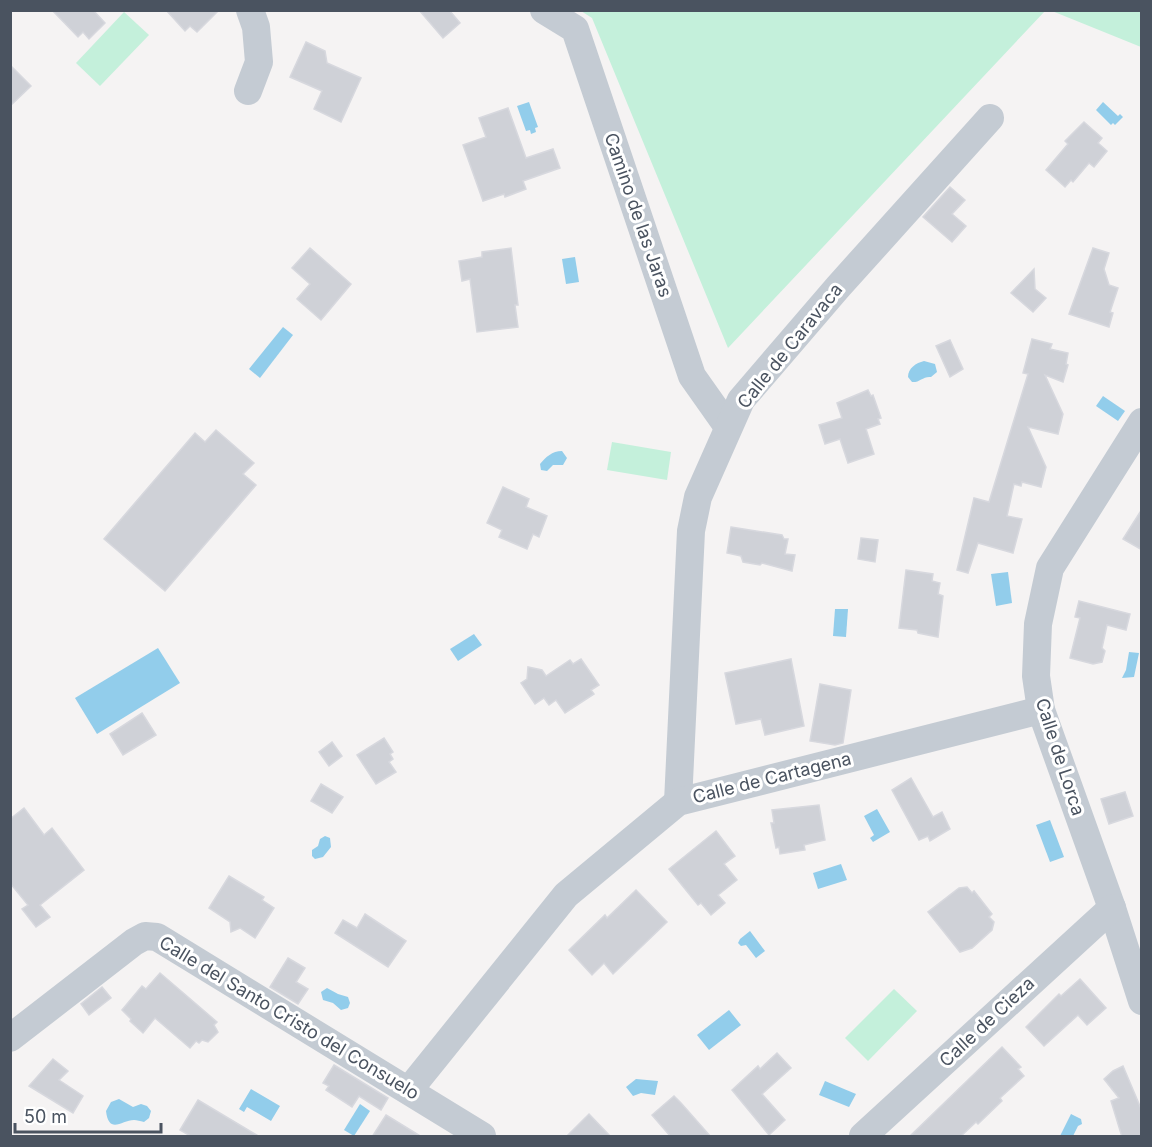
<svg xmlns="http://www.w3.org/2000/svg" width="1152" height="1147" font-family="Inter,sans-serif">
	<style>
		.green { fill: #c4f0db }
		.water { fill: #92cdeb }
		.building { fill: #cfd1d7; stroke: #d7d8de; stroke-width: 1.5 }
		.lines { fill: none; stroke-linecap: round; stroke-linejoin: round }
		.minor { stroke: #c4cbd3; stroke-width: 28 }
		.labels { text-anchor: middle; stroke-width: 6; stroke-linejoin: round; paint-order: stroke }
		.street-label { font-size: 18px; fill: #4a5360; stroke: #fff }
	</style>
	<rect width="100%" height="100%" fill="#f5f3f3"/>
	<g class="green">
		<path d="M 581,11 L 1045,11 L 728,348 L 592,18 Z"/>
		<path d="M 1052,11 L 1141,11 L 1141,47 Z"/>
		<path d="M 124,12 L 149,35 L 100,86 L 76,63 Z"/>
		<path d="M 612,442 L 671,452 L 667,480 L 607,470 Z"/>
		<path d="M 894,989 L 917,1011 L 868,1061 L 845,1038 Z"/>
	</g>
	<g class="water">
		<path d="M 529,102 L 538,127 L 535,128 L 536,132 L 531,134 L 530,130 L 526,131 L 517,106 Z"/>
		<path d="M 1103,102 L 1118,116 L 1120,114 L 1123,117 L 1115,125 L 1113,123 L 1111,125 L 1096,110 Z"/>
		<path d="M 575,257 L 579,282 L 566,284 L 562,259 Z"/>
		<path d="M 283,327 L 293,335 L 260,378 L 249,369 Z"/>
		<path d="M 924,361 L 935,364 L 937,372 L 931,377 C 923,376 919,383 912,382 L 908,377 C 908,368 916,363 924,361 Z"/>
		<path d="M 1103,396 L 1125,411 L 1118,421 L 1096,406 Z"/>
		<path d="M 562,451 L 567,458 L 563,465 L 553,465 L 547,471 L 541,470 L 540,464 C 546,457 552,451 562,451 Z"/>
		<path d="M 1008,572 L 1012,603 L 996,606 L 991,574 Z"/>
		<path d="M 835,609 L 848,609 L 846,637 L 833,636 Z"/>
		<path d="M 474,634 L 482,645 L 458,661 L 450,649 Z"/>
		<path d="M 158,648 L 180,683 L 97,734 L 75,698 Z"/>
		<path d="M 1129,652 L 1139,653 L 1134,677 L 1122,678 L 1126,670 Z"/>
		<path d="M 877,809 L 890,832 L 873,842 L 870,838 L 874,835 L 864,816 Z"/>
		<path d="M 1050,820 L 1064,857 L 1050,862 L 1036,825 Z"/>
		<path d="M 325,836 L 330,838 L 331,847 L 323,857 L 315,859 L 312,856 L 312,850 L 318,846 L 320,839 Z"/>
		<path d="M 841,864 L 847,880 L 818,889 L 813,873 Z"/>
		<path d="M 750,931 L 765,951 L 756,958 L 746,945 L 741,946 L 738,943 L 740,939 Z"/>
		<path d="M 327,988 L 338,994 L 348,997 L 350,1003 L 348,1008 L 341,1010 L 333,1003 L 323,1000 L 321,992 Z"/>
		<path d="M 729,1010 L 741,1025 L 709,1050 L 697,1035 Z"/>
		<path d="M 636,1079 L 658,1081 L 655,1095 L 641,1093 L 633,1096 L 626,1087 Z"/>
		<path d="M 825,1081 L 856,1094 L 849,1107 L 819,1095 Z"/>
		<path d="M 251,1089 L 280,1106 L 271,1121 L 247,1107 L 244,1112 L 239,1109 Z"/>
		<path d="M 119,1099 L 133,1107 L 141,1104 L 147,1106 L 151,1111 L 149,1118 L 144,1122 C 140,1121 137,1120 134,1120 C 122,1120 109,1135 106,1111 L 111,1102 Z"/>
		<path d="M 360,1104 L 370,1111 L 354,1136 L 344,1130 Z"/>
		<path d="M 1071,1114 L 1081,1119 L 1082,1124 L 1078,1126 L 1073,1136 L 1060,1136 Z"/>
	</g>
	<g class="building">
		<path d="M 52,10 L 93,10 L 105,23 L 89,39 L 83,32 L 78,37 Z"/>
		<path d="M 166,10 L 219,10 L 197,32 L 190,26 L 185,31 Z"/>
		<path d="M 419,10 L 449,10 L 460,23 L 443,38 Z"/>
		<path d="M 306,42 L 325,51 L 327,63 L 361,78 L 341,122 L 314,109 L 322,91 L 290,77 Z"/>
		<path d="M 10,65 L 31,86 L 10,106 Z"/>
		<path d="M 508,108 L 526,158 L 553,149 L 560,168 L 523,181 L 526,189 L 505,197 L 504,194 L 483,201 L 463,145 L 486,137 L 479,118 Z"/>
		<path d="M 1084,122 L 1102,138 L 1098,143 L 1107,151 L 1094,167 L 1089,163 L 1073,182 L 1071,180 L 1065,187 L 1046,170 L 1068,144 L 1065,141 Z"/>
		<path d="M 950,187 L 965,200 L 952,214 L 966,226 L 952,242 L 923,217 Z"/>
		<path d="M 310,248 L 351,284 L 321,320 L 297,299 L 310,284 L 292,268 Z"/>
		<path d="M 511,248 L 518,305 L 515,305 L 518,327 L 477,332 L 470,279 L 462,281 L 459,261 L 482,257 L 482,252 Z"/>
		<path d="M 1093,248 L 1109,253 L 1104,269 L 1109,285 L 1118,288 L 1110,312 L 1113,313 L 1109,327 L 1069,314 Z"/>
		<path d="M 1034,269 L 1035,289 L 1046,298 L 1033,312 L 1011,293 Z"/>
		<path d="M 1032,339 L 1052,344 L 1050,349 L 1068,353 L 1066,364 L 1068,365 L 1063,382 L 1045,375 L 1063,414 L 1058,434 L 1028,427 L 1046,467 L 1041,487 L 1022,482 L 1021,486 L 1014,484 L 1007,516 L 1022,519 L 1013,553 L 978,543 L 968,573 L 957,570 L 974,498 L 989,502 L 1028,374 L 1023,373 Z"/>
		<path d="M 950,340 L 963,369 L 950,377 L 936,346 Z"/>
		<path d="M 868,390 L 871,396 L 873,395 L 881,418 L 878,419 L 880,424 L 866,429 L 874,454 L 848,463 L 840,439 L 825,444 L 819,425 L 842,418 L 837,403 Z"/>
		<path d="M 216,430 L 254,463 L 243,474 L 256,485 L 165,591 L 104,539 L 195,433 L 205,442 Z"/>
		<path d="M 503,487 L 529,499 L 526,507 L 547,516 L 539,537 L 533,534 L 527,549 L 499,537 L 502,530 L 487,523 Z"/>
		<path d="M 1142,509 L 1142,550 L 1123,539 Z"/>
		<path d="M 731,527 L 782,535 L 784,539 L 788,539 L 785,554 L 795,555 L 792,571 L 762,563 L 760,565 L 743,562 L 741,556 L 727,553 Z"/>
		<path d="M 861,538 L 878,540 L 875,562 L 858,559 Z"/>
		<path d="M 906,570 L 933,574 L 932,581 L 940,583 L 938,594 L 943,596 L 938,637 L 918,633 L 917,630 L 899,628 Z"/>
		<path d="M 1079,601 L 1130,614 L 1126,630 L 1107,625 L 1102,648 L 1105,651 L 1102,662 L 1093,664 L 1070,658 L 1080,618 L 1075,617 Z"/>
		<path d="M 581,659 L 599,685 L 591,690 L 594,694 L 565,713 L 556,700 L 549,705 L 544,698 L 535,704 L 521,683 L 527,679 L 528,667 L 542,670 L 546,676 L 570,660 L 573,664 Z"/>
		<path d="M 791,659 L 804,726 L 765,735 L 761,719 L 736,724 L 725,673 Z"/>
		<path d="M 820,684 L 851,690 L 843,743 L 835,745 L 810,741 Z"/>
		<path d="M 142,713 L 156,735 L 123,755 L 110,734 Z"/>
		<path d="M 384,738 L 393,752 L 390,754 L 393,759 L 389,762 L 396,772 L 376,784 L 357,755 Z"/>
		<path d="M 332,742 L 342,756 L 329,766 L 319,752 Z"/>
		<path d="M 911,778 L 933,817 L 942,812 L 950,829 L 930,841 L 928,836 L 919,840 L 892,790 Z"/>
		<path d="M 321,784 L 343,797 L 332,813 L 311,801 Z"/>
		<path d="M 1125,792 L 1133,816 L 1109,824 L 1101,799 Z"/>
		<path d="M 819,805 L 825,840 L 804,845 L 805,850 L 780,854 L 779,847 L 776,848 L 771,823 L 774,823 L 772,810 Z"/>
		<path d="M 24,808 L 44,835 L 52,828 L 84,870 L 40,905 L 50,917 L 36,927 L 22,909 L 28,905 L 10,883 L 10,819 Z"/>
		<path d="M 716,831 L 735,856 L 724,864 L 737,880 L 718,895 L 725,903 L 711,915 L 701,903 L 698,905 L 669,869 Z"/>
		<path d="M 229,876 L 264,897 L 262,900 L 274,908 L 255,938 L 240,928 L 231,932 L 230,922 L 209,908 Z"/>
		<path d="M 967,887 L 972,893 L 974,891 L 992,914 L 989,917 L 994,922 L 992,930 L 972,948 L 960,952 L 928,912 L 959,888 Z"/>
		<path d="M 636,890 L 667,922 L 613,974 L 604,963 L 592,975 L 569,950 L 605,915 L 607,918 Z"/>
		<path d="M 365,914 L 406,941 L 388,967 L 335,933 L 343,920 L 357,928 Z"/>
		<path d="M 288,958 L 305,968 L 296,982 L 308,989 L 298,1004 L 270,987 Z"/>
		<path d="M 160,973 L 217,1022 L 214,1025 L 218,1032 L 208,1042 L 202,1040 L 199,1043 L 196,1041 L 190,1048 L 155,1018 L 143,1033 L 130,1021 L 131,1019 L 122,1010 L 142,986 L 146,989 Z"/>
		<path d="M 1080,979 L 1106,1008 L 1087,1025 L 1078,1015 L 1044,1046 L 1026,1027 L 1059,994 L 1061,996 Z"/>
		<path d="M 102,987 L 111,998 L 89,1015 L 81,1004 Z"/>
		<path d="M 1002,1047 L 1021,1067 L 1018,1069 L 1024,1076 L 1000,1098 L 1002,1101 L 978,1124 L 976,1122 L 960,1137 L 909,1137 Z"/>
		<path d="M 777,1053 L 791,1068 L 762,1094 L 785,1120 L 769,1135 L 732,1090 L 758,1066 L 760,1069 Z"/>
		<path d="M 53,1059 L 68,1071 L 59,1080 L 83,1096 L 73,1113 L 29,1086 Z"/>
		<path d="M 334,1065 L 388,1098 L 381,1110 L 359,1096 L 352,1107 L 326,1090 L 329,1086 L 323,1083 Z"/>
		<path d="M 1123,1066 L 1142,1111 L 1142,1137 L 1122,1137 L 1111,1101 L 1119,1098 L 1104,1079 L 1113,1071 Z"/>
		<path d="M 674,1096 L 681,1103 L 711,1137 L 671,1137 L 652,1115 Z"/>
		<path d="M 198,1100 L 260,1137 L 192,1137 L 180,1130 Z"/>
		<path d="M 589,1114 L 611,1137 L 566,1137 Z"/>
		<path d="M 386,1115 L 422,1137 L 372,1137 Z"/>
	</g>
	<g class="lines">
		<g class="minor">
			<path d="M 544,10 L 575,29 L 692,376 L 728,427"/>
			<path d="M 248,91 L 259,62 L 256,27 L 250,10"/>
			<path d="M 1142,422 L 1050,568 L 1038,624 L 1036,676 L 1041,710 L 1112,908 L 1142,1001"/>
			<path d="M 678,802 L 691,531 L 698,497 L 741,400 L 838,287 L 990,118"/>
			<path d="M 10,1038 L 134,942 L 145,936 L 157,937 L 482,1136"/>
			<path d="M 409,1090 L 566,895 L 678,802 L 1041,710"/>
			<path d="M 863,1136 L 1112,908"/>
		</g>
	</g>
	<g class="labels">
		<g class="street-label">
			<text transform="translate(638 215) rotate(71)" y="6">Camino de las Jaras</text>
			<text transform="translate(790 346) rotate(-51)" y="6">Calle de Caravaca</text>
			<text transform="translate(1060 757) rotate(72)" y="6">Calle de Lorca</text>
			<text transform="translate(772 778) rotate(-14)" y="6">Calle de Cartagena</text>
			<text transform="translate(289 1018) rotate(31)" y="6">Calle del Santo Cristo del Consuelo</text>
			<text transform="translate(987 1022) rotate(-43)" y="6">Calle de Cieza</text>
		</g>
	</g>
	<rect width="1152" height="1147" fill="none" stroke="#4a5360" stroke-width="24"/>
	<path d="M15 1123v9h146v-9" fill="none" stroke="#4a5360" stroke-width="3"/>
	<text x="24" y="1123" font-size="18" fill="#4a5360" stroke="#ffffff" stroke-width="4.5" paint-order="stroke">50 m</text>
</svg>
